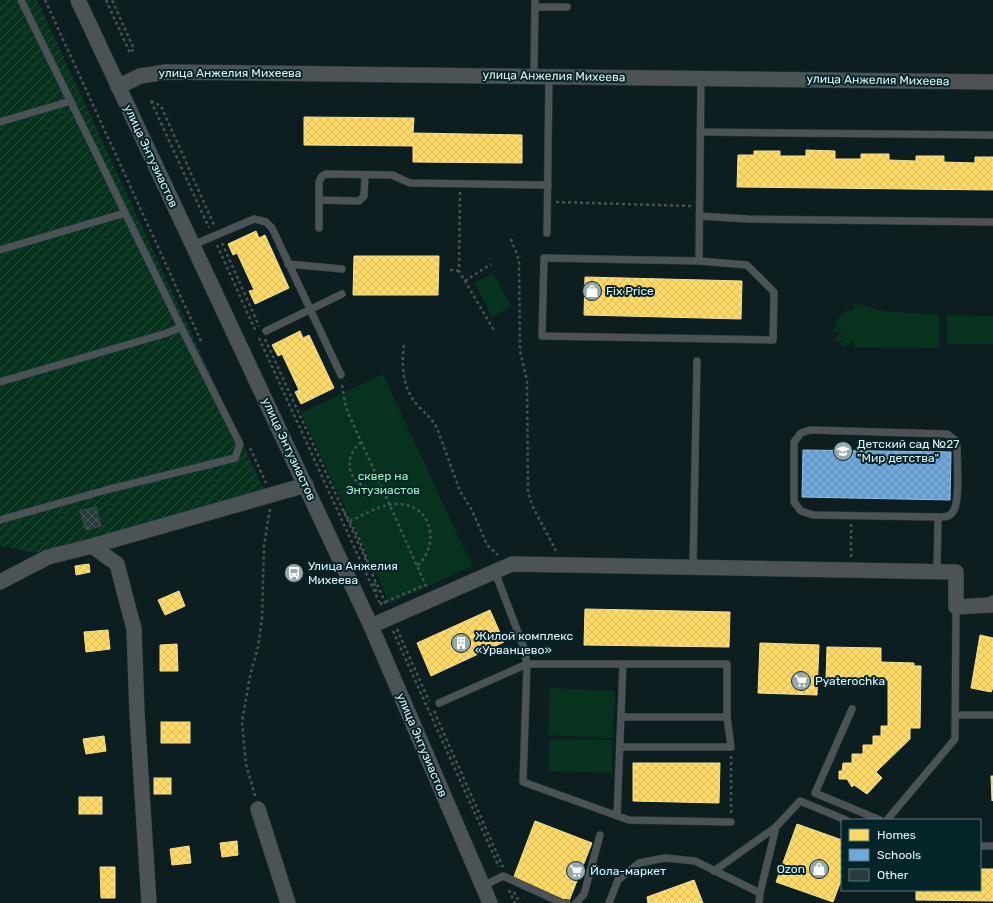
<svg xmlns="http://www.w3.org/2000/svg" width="993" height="903" font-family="Rubik,sans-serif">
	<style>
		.green { fill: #07321e }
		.garden { fill: url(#garden-furrows) }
		.homes { fill: url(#homes-cross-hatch); stroke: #f5e192 }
		.schools { fill: url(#schools-cross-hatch); stroke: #91bfe5 }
		.building { fill: url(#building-cross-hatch); stroke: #3c4c4c }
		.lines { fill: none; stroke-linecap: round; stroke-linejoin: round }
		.lane-casing { stroke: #2c3b3e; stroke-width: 8 }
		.street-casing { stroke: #2c3b3e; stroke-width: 16 }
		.path { stroke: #495255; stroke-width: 2.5; stroke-dasharray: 3 3; stroke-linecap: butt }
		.lane { stroke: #4c5356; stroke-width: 7 }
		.street { stroke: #4c5356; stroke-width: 15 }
		.labels { text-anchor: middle; stroke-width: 4; stroke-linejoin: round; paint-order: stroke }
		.street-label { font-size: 12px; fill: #dff5f9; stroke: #052429 }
		.poi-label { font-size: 12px; fill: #dff5f9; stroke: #052429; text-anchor: start }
		.park-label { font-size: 12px; fill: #9bf7bf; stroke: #052429 }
	</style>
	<defs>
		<pattern id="garden-furrows" width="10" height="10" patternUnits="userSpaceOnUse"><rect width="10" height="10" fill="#07321e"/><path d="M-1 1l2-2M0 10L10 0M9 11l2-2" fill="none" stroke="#2b503f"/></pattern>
		<pattern id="homes-cross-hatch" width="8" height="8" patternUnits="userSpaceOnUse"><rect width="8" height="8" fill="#ffd966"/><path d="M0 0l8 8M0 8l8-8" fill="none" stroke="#d9bc61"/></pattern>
		<pattern id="schools-cross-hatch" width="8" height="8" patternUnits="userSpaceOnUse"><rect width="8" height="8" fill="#6fa8dc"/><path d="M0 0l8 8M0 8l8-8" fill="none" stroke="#628cb0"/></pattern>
		<pattern id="building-cross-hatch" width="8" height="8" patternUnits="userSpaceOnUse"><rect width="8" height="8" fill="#293a3a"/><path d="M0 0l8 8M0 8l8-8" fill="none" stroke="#485757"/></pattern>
	</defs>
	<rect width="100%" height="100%" fill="#0d1e21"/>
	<g class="green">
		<path d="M 493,273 L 511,307 L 492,317 L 475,283 Z"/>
		<path d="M 854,303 L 883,311 L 939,315 L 939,348 L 854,347 L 854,340 L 849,345 L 842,346 L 840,344 L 843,341 L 837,341 L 836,337 L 843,331 L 834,332 C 835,319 841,311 854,309 Z"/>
		<path d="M 947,315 L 993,316 L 993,344 L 947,344 Z"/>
		<path d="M 383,374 L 472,566 L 390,604 L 301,413 Z"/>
		<path d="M 550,688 L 615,691 L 613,738 L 548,735 Z"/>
		<path d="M 549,739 L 612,740 L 612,773 L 548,771 Z"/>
	</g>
	<path class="garden" d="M 0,0 L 37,0 L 265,492 C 190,514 115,536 39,552 C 26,555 13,544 0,547 Z"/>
	<g class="homes">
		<path d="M 304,117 L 414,118 L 413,133 L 522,135 L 522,163 L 413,162 L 413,146 L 304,145 Z"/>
		<path d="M 806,150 L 835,151 L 835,159 L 861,159 L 861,154 L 889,154 L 889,160 L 916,161 L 916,156 L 944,156 L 944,162 L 975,163 L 975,157 L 993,157 L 993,190 L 737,187 L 738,155 L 754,155 L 754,151 L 780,151 L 780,156 L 806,156 Z"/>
		<path d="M 256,231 L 259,238 L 265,235 L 289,288 L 255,304 L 249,291 L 254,290 L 237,253 L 233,255 L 228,244 Z"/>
		<path d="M 354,256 L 439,256 L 438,295 L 353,295 Z"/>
		<path d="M 585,277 L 742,281 L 741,319 L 584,315 Z"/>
		<path d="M 300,331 L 303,338 L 309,335 L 334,388 L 301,404 L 295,392 L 299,390 L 282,354 L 278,356 L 272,345 Z"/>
		<path d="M 89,564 L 90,572 L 76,575 L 75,566 Z"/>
		<path d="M 179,591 L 185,606 L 165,615 L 158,600 Z"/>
		<path d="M 585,609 L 730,612 L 729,647 L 584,645 Z"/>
		<path d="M 490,610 L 504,642 L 431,676 L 417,643 Z"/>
		<path d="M 108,630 L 110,649 L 86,652 L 84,632 Z"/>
		<path d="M 980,635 L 993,638 L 993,688 L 991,692 L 971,688 Z"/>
		<path d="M 760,643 L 819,645 L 817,695 L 758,693 Z"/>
		<path d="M 177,644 L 178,671 L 160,671 L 160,645 Z"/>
		<path d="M 827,647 L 881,648 L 881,662 L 914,663 L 914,666 L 921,666 L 920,728 L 910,728 L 910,739 L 876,772 L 882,778 L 867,794 L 854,785 L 852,787 L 847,779 L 839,779 L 839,771 L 842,771 L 843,763 L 852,763 L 852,754 L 863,754 L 863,745 L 873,745 L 873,736 L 881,736 L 881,726 L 888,726 L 888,680 L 826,679 Z"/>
		<rect x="161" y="722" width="29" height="21"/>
		<path d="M 104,736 L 106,751 L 86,754 L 83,739 Z"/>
		<path d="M 633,763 L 720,763 L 719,803 L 633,801 Z"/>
		<path d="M 991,776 L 993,776 L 993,800 L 992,801 Z"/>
		<rect x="154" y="778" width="17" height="16"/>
		<rect x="79" y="797" width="23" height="17"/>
		<path d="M 535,821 L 592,843 L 569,901 L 513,879 Z"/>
		<path d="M 797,824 L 842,840 L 842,878 L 833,902 L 776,882 Z"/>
		<path d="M 237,841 L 238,855 L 222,857 L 220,843 Z"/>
		<path d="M 189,846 L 191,863 L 172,865 L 170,849 Z"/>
		<path d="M 100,867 L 115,867 L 115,898 L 101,898 Z"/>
		<path d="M 980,869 L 993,869 L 993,901 L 916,900 L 916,890 L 980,890 Z"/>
		<path d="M 694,880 L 703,903 L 648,903 L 647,897 Z"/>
	</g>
	<path class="schools" d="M 803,450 L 951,452 L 950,500 L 802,497 Z"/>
	<path class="building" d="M 96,507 L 101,526 L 86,530 L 80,511 Z"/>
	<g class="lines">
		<g class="lane-casing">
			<g id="lane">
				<path d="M 535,7 L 567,7"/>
				<path d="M 534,76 L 535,0"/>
				<path d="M 0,122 L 71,101"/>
				<path d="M 700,132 L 993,135"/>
				<path d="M 319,200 L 359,201 L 364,196 L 365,175"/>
				<path d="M 699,216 L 748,219 L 993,222"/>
				<path d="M 319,228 L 319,182 L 322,176 L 326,174 L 392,175 L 410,183 L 548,185"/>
				<path d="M 547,233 L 549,76"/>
				<path d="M 193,245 L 254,219 L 266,222 L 272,228 L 341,375"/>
				<path d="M 0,250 L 125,213"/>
				<path d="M 699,261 L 747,265 L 774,292 L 773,340 L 542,336 L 544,258 L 699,261 L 701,78"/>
				<path d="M 288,264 L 342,269"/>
				<path d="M 266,331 L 342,294"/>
				<path d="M 0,382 L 167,333 L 181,327"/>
				<path d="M 0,520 L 106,490 L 235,458 L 240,444 L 181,327 L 21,0"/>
				<path d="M 693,567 L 697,361"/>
				<path d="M 937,571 L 938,517 L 813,515 L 801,511 L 794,502 L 794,442 L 801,433 L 810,430 L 947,434 L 955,440 L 957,447 C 957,461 960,499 954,510 C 951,517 945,517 938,517"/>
				<path d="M 439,703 L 527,664 L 524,648 L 495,572"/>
				<path d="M 852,709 L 815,793 L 880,820"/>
				<path d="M 956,715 L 993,715"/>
				<path d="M 621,717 L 727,717"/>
				<path d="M 620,747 L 731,747 L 727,717 L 727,664 L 527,664 L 523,782 L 629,820 L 731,822"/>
				<path d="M 617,816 L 623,664"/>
				<path d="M 887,820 L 955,739 L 956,607"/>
				<path d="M 980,846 L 993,846"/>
				<path d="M 714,871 L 776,827"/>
				<path d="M 483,886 L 503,876 L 562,903 L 567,903"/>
				<path d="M 576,903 L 584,894 L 600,835"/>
				<path d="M 609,903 L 618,880 L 639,863 L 665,858 L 695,861 L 760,893"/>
				<path d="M 759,903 L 760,893 L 776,827 L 800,801 L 846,820"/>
			</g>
		</g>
		<g class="street-casing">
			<g id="street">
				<path d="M 78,0 L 371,626 L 490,903"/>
				<path d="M 118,87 L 140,76 L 166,72 L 993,82"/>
				<path d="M 92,546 L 306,485"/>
				<path d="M 0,582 L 48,557 L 92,546 L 117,564 L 134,629 L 137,713 L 149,903"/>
				<path d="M 371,626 L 512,564 L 956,572 L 956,607 L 991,605 L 993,603"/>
				<path d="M 258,809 L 288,903"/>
			</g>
		</g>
		<g class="path">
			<path d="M 45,0 L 201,341"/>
			<path d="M 106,0 L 130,53 L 134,49 L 112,0"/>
			<path d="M 151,101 L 161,106 L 214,225"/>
			<path d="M 151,101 L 209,228"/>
			<path d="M 460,192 L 459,271 L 495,332"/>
			<path d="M 556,202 L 691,206"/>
			<path d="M 511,239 L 519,260 L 520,351 L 527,381 L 528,492 L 532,505 L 556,551"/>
			<path d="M 222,243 L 259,326"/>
			<path d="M 217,245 L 256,332"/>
			<path d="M 450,270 L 459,271"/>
			<path d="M 465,281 L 491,264"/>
			<path d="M 259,338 L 381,606"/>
			<path d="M 265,339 L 386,604"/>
			<path d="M 404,345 C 401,367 403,390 419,407 C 426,414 432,419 437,428 L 460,491 L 472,510 L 487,545 L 498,555"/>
			<path d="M 342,385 L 346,408 L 427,588"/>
			<path d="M 361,442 C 338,461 352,493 382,488"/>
			<path d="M 250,448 L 266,483"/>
			<path d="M 344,511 L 359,539 L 369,565"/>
			<path d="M 350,521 C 364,515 381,504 396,504 C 432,503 441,544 417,566"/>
			<path d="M 851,557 L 851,524"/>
			<path d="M 374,583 L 377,594"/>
			<path d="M 380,604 L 425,585"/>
			<path d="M 397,629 L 429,701"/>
			<path d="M 393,631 L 499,867"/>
			<path d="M 434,711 L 503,867"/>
			<path d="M 731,756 L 731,813"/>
			<path d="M 255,796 L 246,764 L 242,722 L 250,676 L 258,647 L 262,618 L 264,545 L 270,509"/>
			<path d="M 509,890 L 515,903"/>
			<path d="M 514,892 L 520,903"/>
		</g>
		<use href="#lane" class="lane"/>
		<use href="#street" class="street"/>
	</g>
	<defs>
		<g id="shop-disc" transform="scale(1)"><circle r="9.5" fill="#96aaad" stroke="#052429"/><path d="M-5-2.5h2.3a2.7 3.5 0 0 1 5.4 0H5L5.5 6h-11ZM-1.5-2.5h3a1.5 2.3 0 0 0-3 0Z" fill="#fff"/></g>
		<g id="school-disc" transform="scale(1)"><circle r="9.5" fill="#96aaad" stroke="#052429"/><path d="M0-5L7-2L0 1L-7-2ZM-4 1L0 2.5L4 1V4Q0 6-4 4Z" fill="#fff"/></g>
		<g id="bus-disc" transform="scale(1)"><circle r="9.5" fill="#96aaad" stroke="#052429"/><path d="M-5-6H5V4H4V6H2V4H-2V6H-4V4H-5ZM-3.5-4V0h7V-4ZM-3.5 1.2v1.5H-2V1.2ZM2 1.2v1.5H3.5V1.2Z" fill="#fff"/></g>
		<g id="building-disc" transform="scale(1)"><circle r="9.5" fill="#96aaad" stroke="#052429"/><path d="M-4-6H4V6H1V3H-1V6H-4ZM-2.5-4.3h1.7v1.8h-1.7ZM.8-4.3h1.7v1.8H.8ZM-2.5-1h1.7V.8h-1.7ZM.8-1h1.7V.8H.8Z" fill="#fff"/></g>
		<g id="supermarket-disc" transform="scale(1)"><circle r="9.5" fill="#96aaad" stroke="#052429"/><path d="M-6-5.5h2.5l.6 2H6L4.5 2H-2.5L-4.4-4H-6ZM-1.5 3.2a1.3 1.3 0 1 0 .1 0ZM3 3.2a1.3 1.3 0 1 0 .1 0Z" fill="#fff"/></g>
	</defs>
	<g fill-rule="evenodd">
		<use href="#shop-disc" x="592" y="291"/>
		<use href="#school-disc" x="843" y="451"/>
		<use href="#bus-disc" x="294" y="573"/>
		<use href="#building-disc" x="461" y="643"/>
		<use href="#supermarket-disc" x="801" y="681"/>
		<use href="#shop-disc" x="819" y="869"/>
		<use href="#supermarket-disc" x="576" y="871"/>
	</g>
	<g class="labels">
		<g class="street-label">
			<text x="230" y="77">улица Анжелия Михеева</text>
			<text transform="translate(554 76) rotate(1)" y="4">улица Анжелия Михеева</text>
			<text transform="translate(878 80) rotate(1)" y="4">улица Анжелия Михеева</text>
			<text transform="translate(151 156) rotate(65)" y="4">улица Энтузиастов</text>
			<text transform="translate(289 449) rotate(65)" y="4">улица Энтузиастов</text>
			<text transform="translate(422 745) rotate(67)" y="4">улица Энтузиастов</text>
		</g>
		<g class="poi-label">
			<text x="606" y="295">Fix Price</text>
			<text x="857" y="448">Детский сад №27<tspan x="857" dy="14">"Мир детства"</tspan></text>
			<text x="308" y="570">Улица Анжелия<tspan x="308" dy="14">Михеева</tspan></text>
			<text x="475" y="640">Жилой комплекс<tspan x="475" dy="14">«Урванцево»</tspan></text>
			<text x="815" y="685">Pyaterochka</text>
			<text x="805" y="873" text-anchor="end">Ozon</text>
			<text x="590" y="875">Йола-маркет</text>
		</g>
		<g class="park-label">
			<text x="383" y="480">сквер на<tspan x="383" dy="14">Энтузиастов</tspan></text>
		</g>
	</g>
	<rect x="841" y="819" width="140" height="72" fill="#052429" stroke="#5c787c"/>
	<rect x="849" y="829" width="20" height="12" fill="#ffd966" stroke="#5c787c"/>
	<text x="877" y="839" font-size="12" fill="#dff5f9">Homes</text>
	<rect x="849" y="849" width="20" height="12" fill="#6fa8dc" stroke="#5c787c"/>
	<text x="877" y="859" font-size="12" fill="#dff5f9">Schools</text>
	<rect x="849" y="869" width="20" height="12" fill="#293a3a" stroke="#5c787c"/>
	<text x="877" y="879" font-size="12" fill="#dff5f9">Other</text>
</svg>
